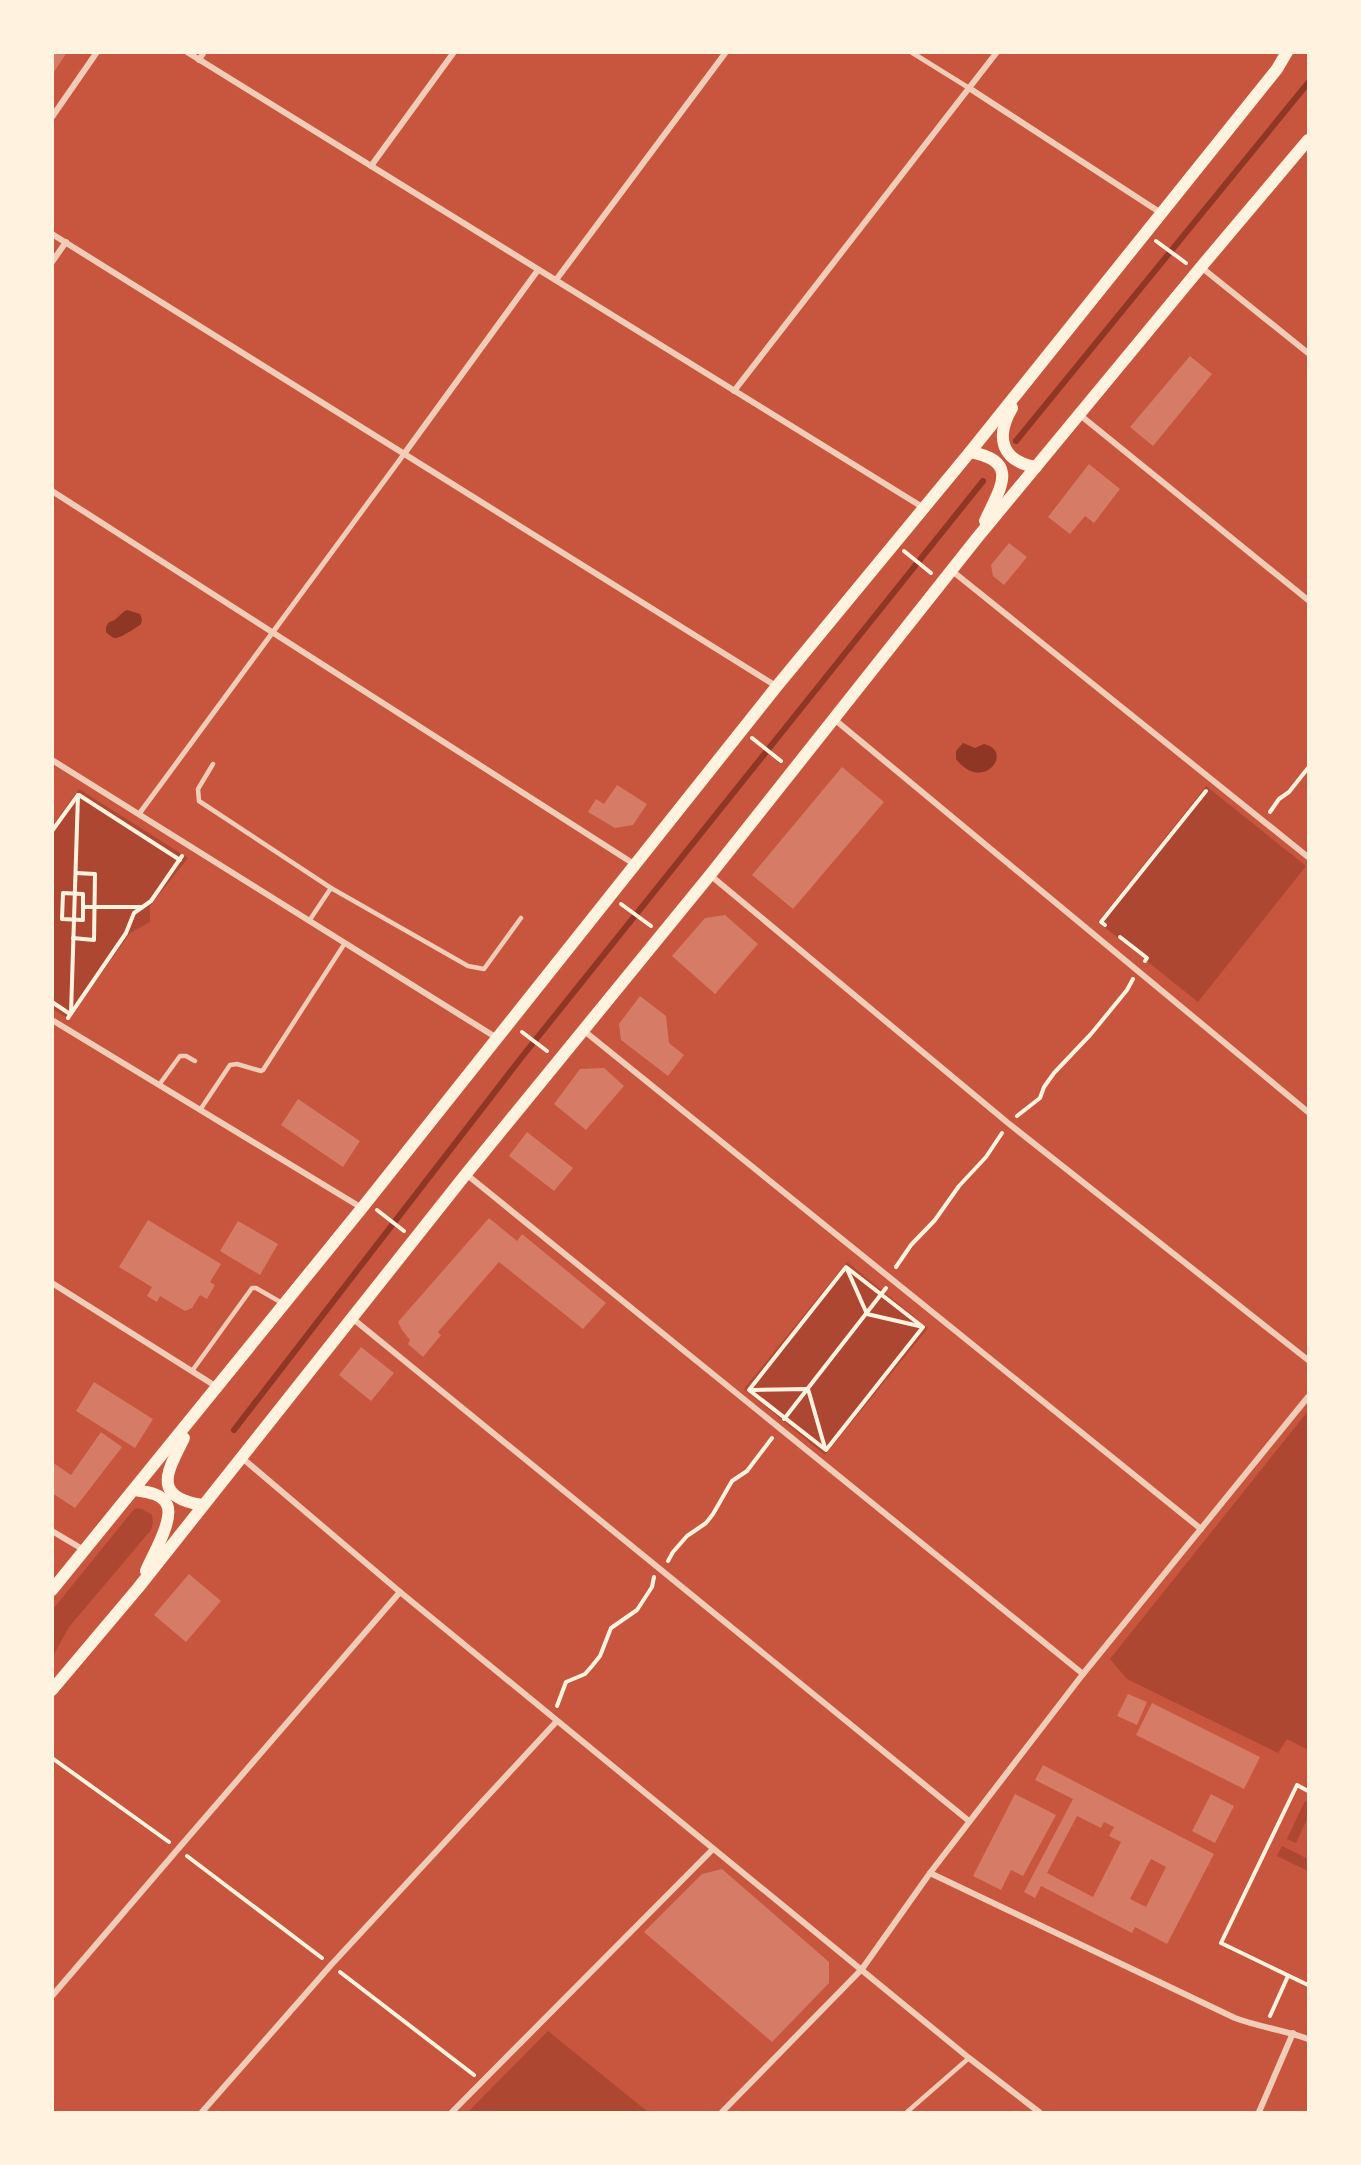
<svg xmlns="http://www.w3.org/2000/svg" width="1361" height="2165" font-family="Georgia,serif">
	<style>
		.green { fill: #ae4732 }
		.water { fill: #8f3625 }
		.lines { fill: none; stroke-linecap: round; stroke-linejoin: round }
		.stream { stroke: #8f3625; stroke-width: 6 }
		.building { fill: #d67c66; fill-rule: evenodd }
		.path { stroke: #fff3e0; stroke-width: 4 }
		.service { stroke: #f1ccb7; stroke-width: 4.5 }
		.pedestrian { stroke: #f1ccb7; stroke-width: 5 }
		.minor { stroke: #f1ccb7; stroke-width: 6 }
		.secondary { stroke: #fff3e0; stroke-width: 12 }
	</style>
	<rect width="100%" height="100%" fill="#c8553d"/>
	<g class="green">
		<path d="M 1206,786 L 1306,866 L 1198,1002 L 1098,922 Z"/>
		<path d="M 79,789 L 188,858 L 150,906 L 150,922 L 130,933 L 69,1019 L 53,1009 L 53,825 Z"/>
		<path d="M 847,1262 L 928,1328 L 825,1455 L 744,1389 Z"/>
		<path d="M 1308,1411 L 1308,1750 L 1287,1739 L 1278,1753 L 1127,1679 L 1110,1659 Z"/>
		<path d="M 135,1508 L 142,1509 L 152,1515 L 153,1523 L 151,1530 L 69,1627 L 53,1656 L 53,1609 Z"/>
		<path d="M 1305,1801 L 1308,1802 L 1308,1817 L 1296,1843 L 1287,1839 Z"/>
		<path d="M 1282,1846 L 1308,1859 L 1308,1871 L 1277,1856 Z"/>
		<path d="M 548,2031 L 648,2112 L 468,2112 Z"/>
	</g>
	<g class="water">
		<path d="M 127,610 L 140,614 L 142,619 L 141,624 C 137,627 120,639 114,638 C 112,637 108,634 106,632 L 106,627 L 109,622 C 117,621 120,613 127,610 Z"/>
		<path d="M 963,743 L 975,748 L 984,744 C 1015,751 983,794 956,759 L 956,751 Z"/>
	</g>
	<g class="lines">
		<g class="stream">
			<path d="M 1016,441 L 1308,83"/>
			<path d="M 234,1430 L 521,1058 L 983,481"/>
		</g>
	</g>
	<g class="building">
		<path d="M 52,52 L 67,52 L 52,75 Z"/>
		<path d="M 1190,356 L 1212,374 L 1153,446 L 1130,427 Z"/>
		<path d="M 1089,464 L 1120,489 L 1094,523 L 1085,516 L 1070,534 L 1048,517 Z"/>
		<path d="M 1009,543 L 1027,557 L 1004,585 L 993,576 L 991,565 Z"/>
		<path d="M 842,767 L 884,802 L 793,909 L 752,875 Z"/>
		<path d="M 617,785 L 647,804 L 633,825 L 615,828 L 588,812 L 596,799 L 604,804 Z"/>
		<path d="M 725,915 L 758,944 L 715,994 L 672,956 L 705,918 Z"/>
		<path d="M 640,996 L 666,1016 L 669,1043 L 684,1055 L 668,1076 L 621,1040 L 619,1024 Z"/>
		<path d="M 604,1068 L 624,1086 L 586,1130 L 554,1104 L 580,1069 Z"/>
		<path d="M 298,1099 L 360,1141 L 343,1167 L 281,1125 Z"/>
		<path d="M 527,1132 L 573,1168 L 554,1191 L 509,1156 Z"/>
		<path d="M 489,1218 L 517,1241 L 522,1234 L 606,1303 L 583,1329 L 499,1262 L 438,1332 L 441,1335 L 423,1357 L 408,1344 L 410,1340 L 402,1330 L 398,1322 Z"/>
		<path d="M 148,1220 L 221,1264 L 210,1282 L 215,1285 L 207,1299 L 200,1295 L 192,1308 L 185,1311 L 160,1296 L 157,1302 L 147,1296 L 152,1287 L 119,1267 Z"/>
		<path d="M 238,1221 L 278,1244 L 260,1275 L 220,1251 Z"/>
		<path d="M 361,1347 L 394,1373 L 371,1401 L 339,1375 Z"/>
		<path d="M 94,1382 L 153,1419 L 135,1448 L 76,1411 Z"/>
		<path d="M 101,1432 L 122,1447 L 75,1508 L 52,1493 L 52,1462 L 71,1475 Z"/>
		<path d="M 189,1574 L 221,1601 L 186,1642 L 154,1615 Z"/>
		<path d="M 1128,1694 L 1147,1702 L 1137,1725 L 1117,1716 Z"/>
		<path d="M 1152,1703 L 1260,1757 L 1244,1789 L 1136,1735 Z"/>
		<path d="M 1043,1765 L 1214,1854 L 1167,1944 L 1135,1927 L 1132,1933 L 1041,1886 L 1035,1898 L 1024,1892 L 1073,1799 L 1035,1780 ZM 1077,1816 L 1101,1828 L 1104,1822 L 1114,1827 L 1109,1836 L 1121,1842 L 1093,1897 L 1047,1873 ZM 1151,1859 L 1166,1867 L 1146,1907 L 1130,1899 Z"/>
		<path d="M 1015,1794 L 1056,1815 L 1023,1876 L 1011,1870 L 1001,1890 L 973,1876 Z"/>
		<path d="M 1211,1794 L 1234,1806 L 1215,1843 L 1192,1831 Z"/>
		<path d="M 722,1869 L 829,1962 L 829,1983 L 772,2042 L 644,1932 L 702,1874 Z"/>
	</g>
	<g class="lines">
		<g class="path">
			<path d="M 1156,241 L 1186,263"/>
			<path d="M 904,551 L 931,573"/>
			<path d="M 752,738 L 781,761"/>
			<path d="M 79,795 L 180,860"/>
			<path d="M 1270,812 L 1279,799 L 1289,792 L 1308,768"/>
			<path d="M 52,831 L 78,795"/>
			<path d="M 63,893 L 83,894 L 83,920 L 62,919 Z"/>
			<path d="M 621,904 L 651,926"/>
			<path d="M 83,907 L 142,907"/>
			<path d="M 1105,925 L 1101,922 L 1206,791"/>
			<path d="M 1120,937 L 1147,958 L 1145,961"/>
			<path d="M 73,938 L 94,940 L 95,874 L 76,873"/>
			<path d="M 52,1002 L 70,1014"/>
			<path d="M 71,1013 L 78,795"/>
			<path d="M 68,1018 L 126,933 L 134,913 L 151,901 L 182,856"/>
			<path d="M 522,1032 L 547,1051"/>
			<path d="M 1017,1116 L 1040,1098 L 1044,1087 L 1054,1073 L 1091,1034 L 1127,990 L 1133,979"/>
			<path d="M 377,1210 L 404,1231"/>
			<path d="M 846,1267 L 923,1327 L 826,1450 L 749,1390 Z"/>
			<path d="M 896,1267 L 911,1245 L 935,1220 L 959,1186 L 986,1157 L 1002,1133"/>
			<path d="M 847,1269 L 867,1314 L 919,1326"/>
			<path d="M 753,1390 L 808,1389 L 825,1448"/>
			<path d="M 784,1419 L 886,1288"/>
			<path d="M 668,1561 L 673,1552 L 687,1536 L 706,1523 L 713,1514 L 732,1481 L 747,1471 L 772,1438"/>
			<path d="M 557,1706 L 566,1682 L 585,1674 L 592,1666 L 600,1656 L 611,1628 L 637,1610 L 652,1587 L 654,1577"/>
			<path d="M 52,1758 L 169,1842"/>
			<path d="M 1308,1791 L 1297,1785 L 1221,1943 L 1308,1985"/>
			<path d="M 187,1856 L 322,1958"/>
			<path d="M 340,1972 L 474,2075"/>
			<path d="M 1270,2016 L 1288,1976"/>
		</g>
		<g class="service">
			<path d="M 213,764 L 198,789 L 199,801 L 331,888"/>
			<path d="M 309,921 L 331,888 L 468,966 L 484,969 L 521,918"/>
			<path d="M 159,1085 L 180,1056 L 186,1056 L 195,1061"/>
			<path d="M 200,1110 L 230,1065 L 237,1064 L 261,1071 L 263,1070 L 345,943"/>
			<path d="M 192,1371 L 252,1288 L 256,1288 L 282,1303"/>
			<path d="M 907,2112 L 969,2058"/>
		</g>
		<g class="pedestrian">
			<path d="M 911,52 L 969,88"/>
			<path d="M 139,814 L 404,454"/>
		</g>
		<g class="minor">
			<path d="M 187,52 L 924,508"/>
			<path d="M 199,60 L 204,52"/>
			<path d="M 969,88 L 1161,213"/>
			<path d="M 52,117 L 97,52"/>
			<path d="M 371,166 L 454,52"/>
			<path d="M 52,234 L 776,686"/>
			<path d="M 52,262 L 66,242"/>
			<path d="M 1201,267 L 1308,353"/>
			<path d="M 556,280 L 726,52"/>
			<path d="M 734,391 L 997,52"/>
			<path d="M 1080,415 L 1308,600"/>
			<path d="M 404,454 L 538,270"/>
			<path d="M 52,491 L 634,864"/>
			<path d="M 951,570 L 1308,857"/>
			<path d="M 834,719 L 1308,1112"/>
			<path d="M 52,760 L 497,1038"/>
			<path d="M 710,875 L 1008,1123 L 1308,1360"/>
			<path d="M 52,1020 L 362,1208"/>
			<path d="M 583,1030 L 1201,1529"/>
			<path d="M 466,1174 L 1083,1674"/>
			<path d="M 52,1283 L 217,1387"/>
			<path d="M 352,1318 L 969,1821"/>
			<path d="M 241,1457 L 400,1592 L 969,2058 L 1039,2112"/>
			<path d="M 52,1531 L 84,1550"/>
			<path d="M 930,1873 L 1235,2018 C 1259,2027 1284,2030 1308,2039"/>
			<path d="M 52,1996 L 178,1849 L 400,1592"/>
			<path d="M 202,2112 L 331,1965 L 557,1721"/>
			<path d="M 452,2112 L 713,1849"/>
			<path d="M 722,2112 L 862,1969 L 930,1873 L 1083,1674 L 1308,1397"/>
			<path d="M 1259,2112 L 1293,2033"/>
		</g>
		<g class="secondary">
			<path d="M 1012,408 C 995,437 1001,461 1036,467"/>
			<path d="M 970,452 C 1021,461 1000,488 985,521"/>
			<path d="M 184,1438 C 167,1472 151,1497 203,1505"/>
			<path d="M 135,1490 C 146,1492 160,1493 166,1503 C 176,1517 152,1556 146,1571"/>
			<path d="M 52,1590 L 362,1208 L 777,686 L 970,452 L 1277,69 L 1287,52"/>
			<path d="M 52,1690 L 138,1588 L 466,1174 L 710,875 L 977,538 L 1201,267 L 1308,140"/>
		</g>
	</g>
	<rect width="1361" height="2165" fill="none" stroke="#fff3e0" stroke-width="108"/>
</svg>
